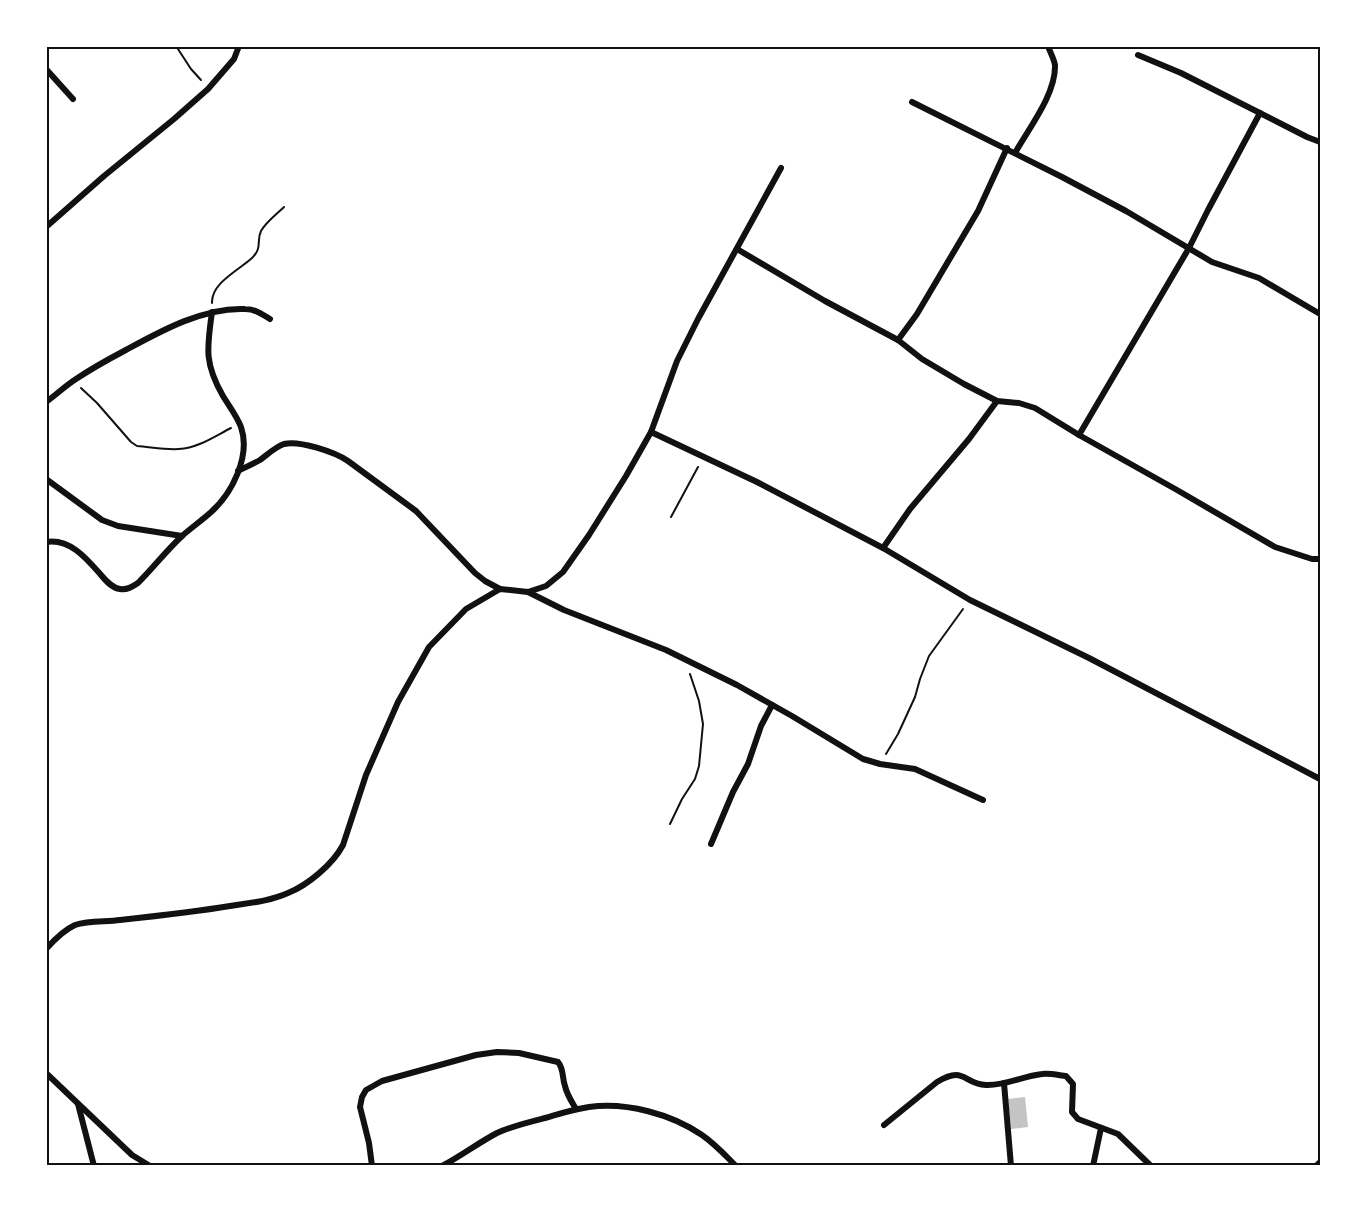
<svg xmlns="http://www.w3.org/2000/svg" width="1367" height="1212" font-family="Arial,sans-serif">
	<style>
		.building { fill: #c4c4c4 }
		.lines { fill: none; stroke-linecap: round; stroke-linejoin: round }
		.path { stroke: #111; stroke-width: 2 }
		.minor { stroke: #111; stroke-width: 6 }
		.neatline { fill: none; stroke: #111; stroke-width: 2 }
	</style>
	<rect width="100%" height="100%" fill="#fff"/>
	<path class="building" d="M 1025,1097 L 1028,1127 L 1011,1129 L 1008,1099 Z"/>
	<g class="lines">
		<g class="path">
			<path d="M 176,46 L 191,69 L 201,80"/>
			<path d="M 212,303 C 211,283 239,270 252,258 C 263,247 256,241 261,231 C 266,222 277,214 284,207"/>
			<path d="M 81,388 L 97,403 L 131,442 L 137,446 C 151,447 165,450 179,449 C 198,448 215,436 231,428"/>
			<path d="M 671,517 L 698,467"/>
			<path d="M 886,754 L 898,734 L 915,697 L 920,679 L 929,656 L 963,609"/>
			<path d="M 670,824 L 682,799 L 695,779 L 699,766 L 703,724 L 699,701 L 690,674"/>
		</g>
		<g class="minor">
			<path d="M 1138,55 L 1181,73 L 1307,137 L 1320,142"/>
			<path d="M 46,69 L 73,99"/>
			<path d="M 912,102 L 1062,177 L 1126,211 L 1212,262 L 1259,278 L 1320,314"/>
			<path d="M 1015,153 C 1029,128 1056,94 1055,65 C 1054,59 1050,52 1048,46"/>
			<path d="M 46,227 L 104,176 L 174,119 L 208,89 L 234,59 L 239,46"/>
			<path d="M 737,249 L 825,301 L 898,340 L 922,359 L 964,384 L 997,401 L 1019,403 L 1035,408 L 1079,435 L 1177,490 L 1275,547 L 1312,559 L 1320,559"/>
			<path d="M 898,340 L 917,314 L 978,211 L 1007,148"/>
			<path d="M 46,402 C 56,395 65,386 76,379 C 91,369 107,360 124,351 C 159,332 203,307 245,309 C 255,309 262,314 270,319"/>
			<path d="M 651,432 L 757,482 L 883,548 L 970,600 L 1089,658 L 1320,779"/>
			<path d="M 1079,435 L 1189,248 L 1208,210 L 1260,113"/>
			<path d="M 238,471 C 246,467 253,464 260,460 C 267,455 275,447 284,444 C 299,440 335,452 348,461 L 416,511 L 475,573 L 485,581 L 500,589"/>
			<path d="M 46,479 L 102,520 L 118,526 L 182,536"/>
			<path d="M 46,542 C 70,538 87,559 101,575 C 106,581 112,588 120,589 C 127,590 132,587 138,583 C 153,568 166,551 182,536 C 191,528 201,521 210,513 C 232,494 251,456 241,427 C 237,416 229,406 223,396 C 204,363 207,348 212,312"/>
			<path d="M 883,548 L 910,509 L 969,439 L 997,401"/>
			<path d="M 528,592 L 564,610 L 666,650 L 737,685 L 792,716 L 863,759 L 880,764 L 915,769 L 983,800"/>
			<path d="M 711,844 L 733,792 L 748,764 L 761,726 L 772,705"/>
			<path d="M 46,949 C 54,940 64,930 75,925 C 89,920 106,922 120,920 C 157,916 194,912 230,906 C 250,903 270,901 288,893 C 308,885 333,864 343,845 L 366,775 L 398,702 L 429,647 L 466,609 L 500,589 L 528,592 L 546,586 L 563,572 L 589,535 L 626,476 L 651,432 L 677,361 L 698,319 L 781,168"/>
			<path d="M 46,1073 L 132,1155 L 150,1166"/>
			<path d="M 1004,1083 L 1011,1166"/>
			<path d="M 78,1104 L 94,1166"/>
			<path d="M 884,1125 L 937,1082 C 965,1065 963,1084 986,1085 C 1005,1086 1023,1076 1042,1074 C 1049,1073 1058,1075 1066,1076 L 1073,1084 L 1072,1112 L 1078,1119 L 1118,1134 L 1151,1166"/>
			<path d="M 372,1166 L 369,1143 L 360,1107 L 362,1097 L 366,1090 L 382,1081 L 476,1055 L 497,1052 L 519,1053 L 558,1062 C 564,1069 562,1078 565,1086 C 567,1095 572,1102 576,1109"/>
			<path d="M 442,1166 C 461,1156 478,1143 497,1133 C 512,1126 529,1122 545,1118 C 559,1114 574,1109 589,1107 C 627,1102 671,1114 702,1135 C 715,1144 725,1155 736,1166"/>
			<path d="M 1093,1166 L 1101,1128"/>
			<path d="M 1316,1166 L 1320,1162"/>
		</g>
	</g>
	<rect width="1367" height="1212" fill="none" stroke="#ffffff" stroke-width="96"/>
	<rect x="48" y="48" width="1271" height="1116" class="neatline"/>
</svg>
